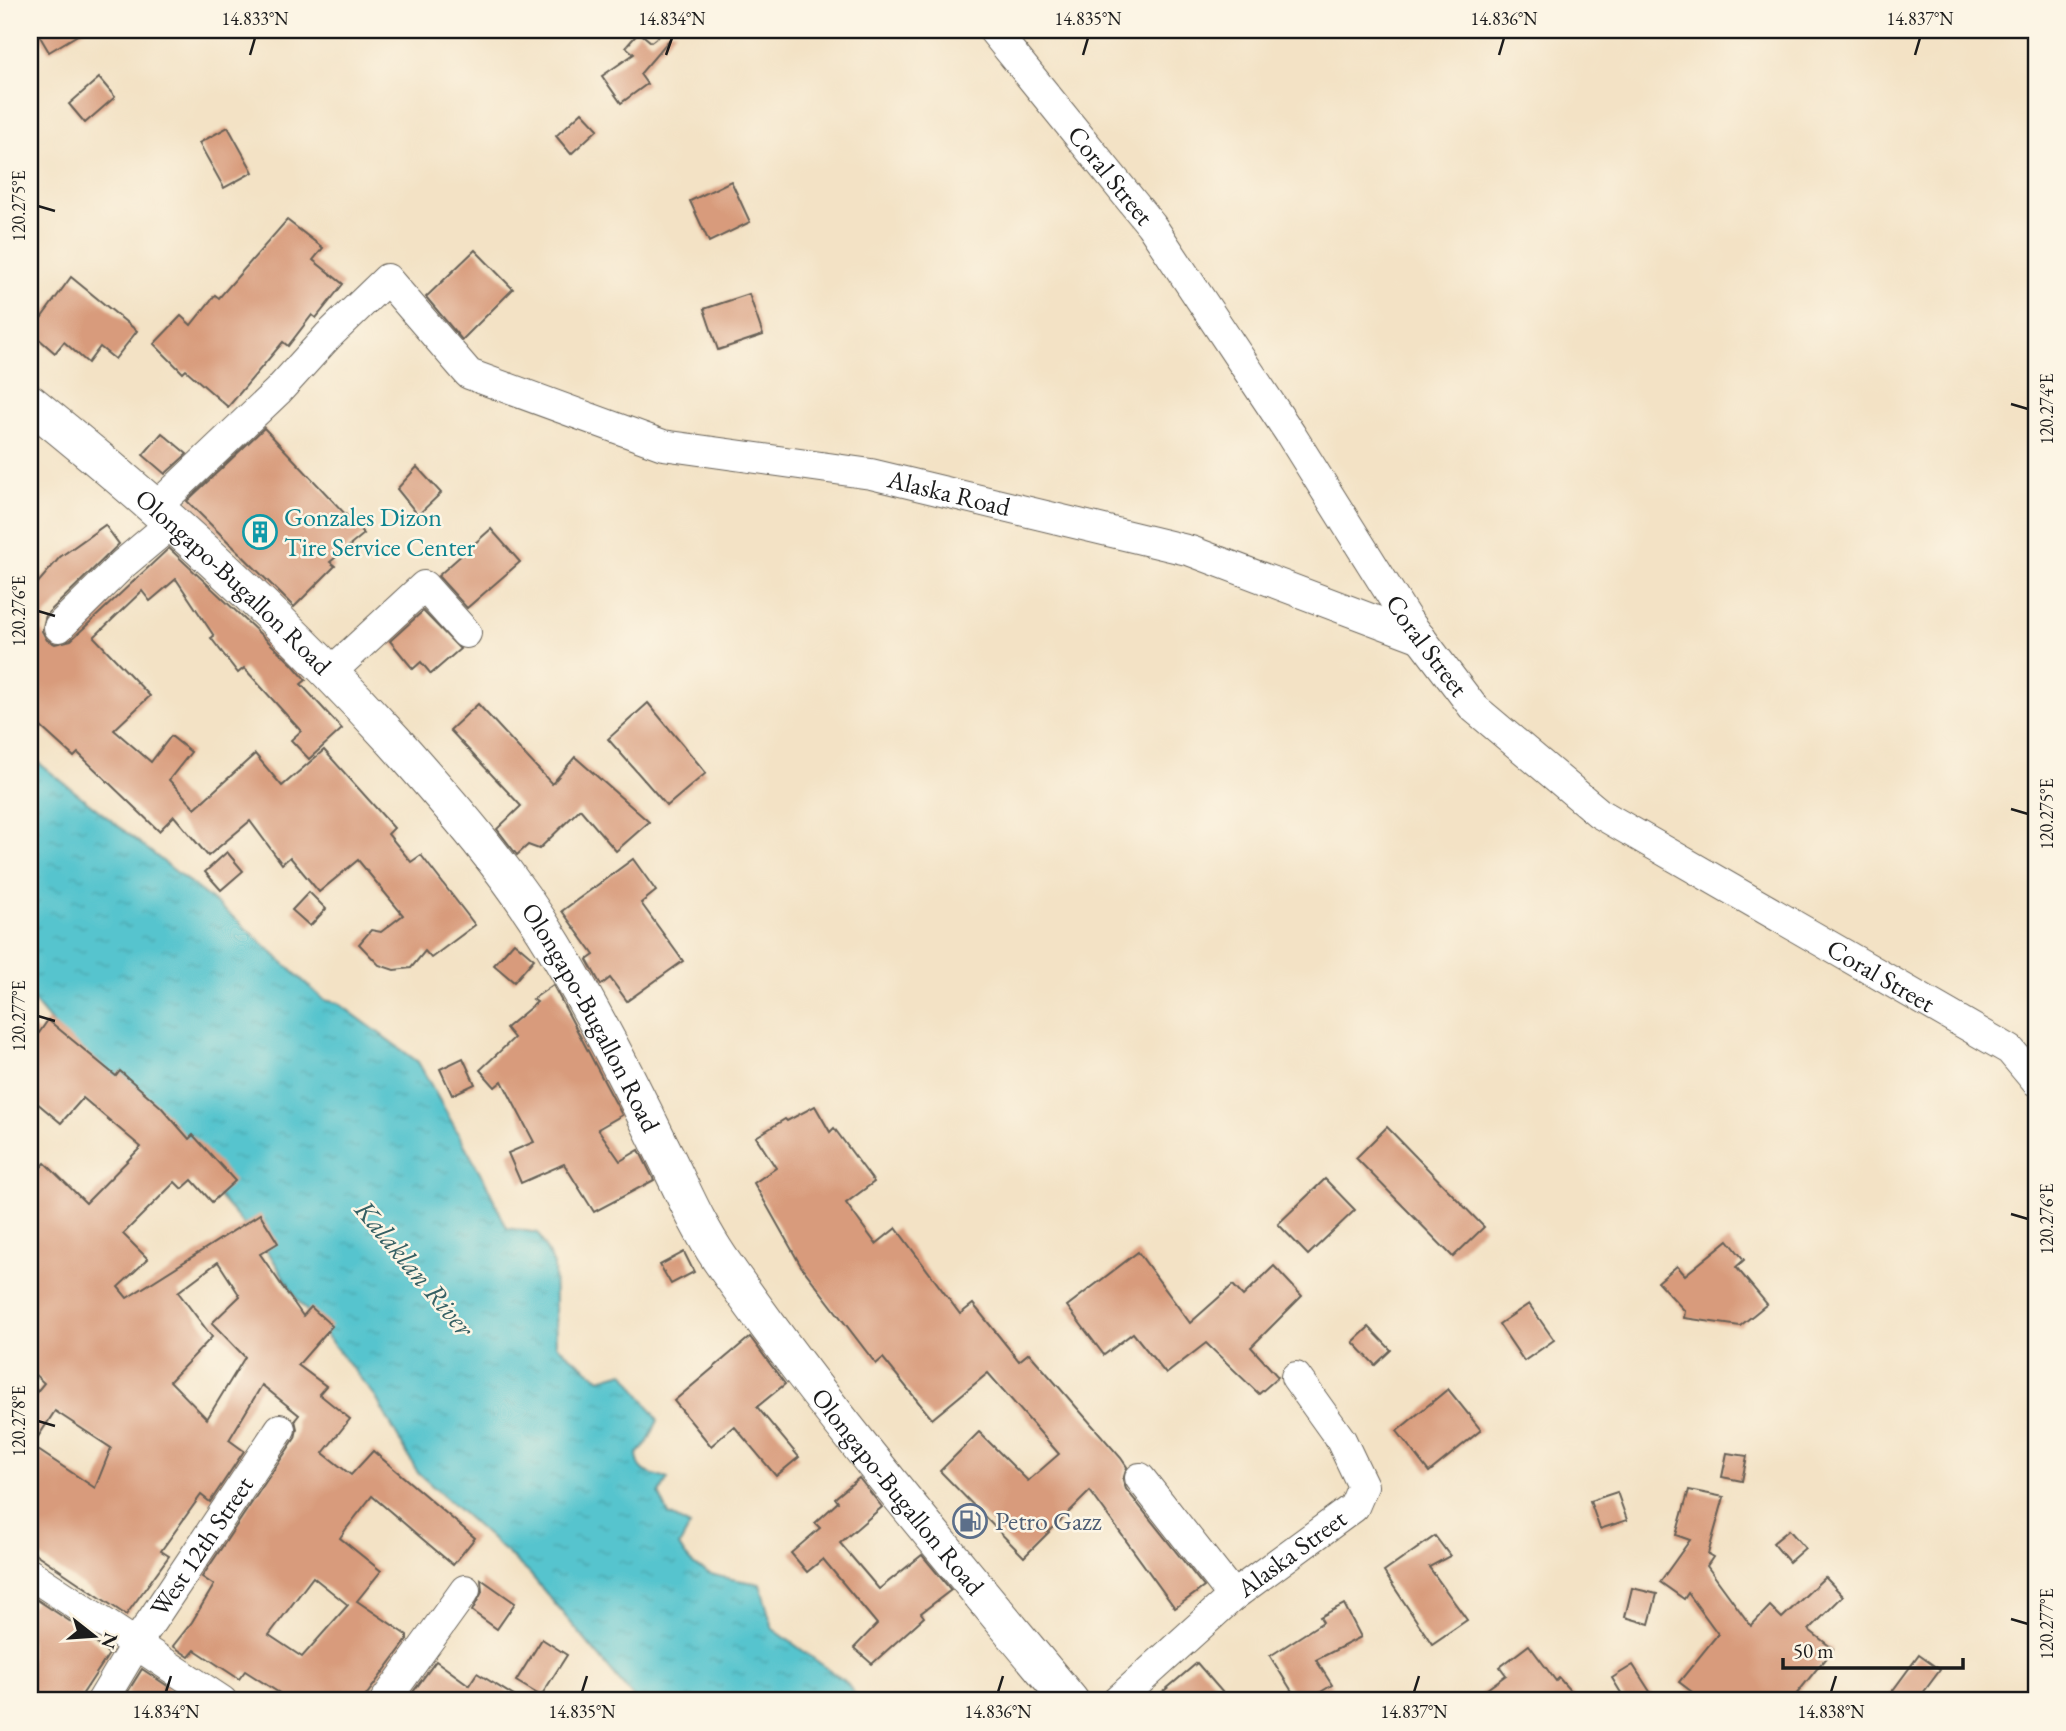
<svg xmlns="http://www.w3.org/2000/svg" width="2066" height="1731" font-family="'EB Garamond',serif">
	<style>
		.water { fill: url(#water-ripples); stroke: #3a7075; stroke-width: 2 }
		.building { fill: #d89b7c; fill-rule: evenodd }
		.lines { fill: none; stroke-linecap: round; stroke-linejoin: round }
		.minor-casing { stroke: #676157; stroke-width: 32 }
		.major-casing { stroke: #676157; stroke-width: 39 }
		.minor { stroke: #fff; stroke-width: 30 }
		.major { stroke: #fff; stroke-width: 37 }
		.ticks { fill: none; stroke: #1c1c1c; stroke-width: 2.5 }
		.labels { text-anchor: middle; stroke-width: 5; stroke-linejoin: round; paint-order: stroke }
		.street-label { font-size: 26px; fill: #1c1c1c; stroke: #fcf5e5 }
		.culture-label { font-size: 26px; fill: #0d838f; stroke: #fcf5e5; text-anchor: start }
		.service-label { font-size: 26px; fill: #4e5e75; stroke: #fcf5e5; text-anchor: start }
		.water-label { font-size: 28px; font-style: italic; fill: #345f63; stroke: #fcf5e5 }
		.neatline { fill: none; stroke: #1c1c1c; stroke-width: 2.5 }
		.ticks-label { font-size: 18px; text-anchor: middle; fill: #1c1c1c }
	</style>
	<defs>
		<pattern id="water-ripples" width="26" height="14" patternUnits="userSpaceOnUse" patternTransform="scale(1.75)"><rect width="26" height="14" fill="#57c4ce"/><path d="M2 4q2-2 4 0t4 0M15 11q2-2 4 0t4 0" fill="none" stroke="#4ba8b0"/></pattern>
	</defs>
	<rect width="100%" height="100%" fill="#fcf5e5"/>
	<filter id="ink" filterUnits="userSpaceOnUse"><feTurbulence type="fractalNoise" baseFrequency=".0143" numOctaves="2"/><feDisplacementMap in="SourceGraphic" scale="14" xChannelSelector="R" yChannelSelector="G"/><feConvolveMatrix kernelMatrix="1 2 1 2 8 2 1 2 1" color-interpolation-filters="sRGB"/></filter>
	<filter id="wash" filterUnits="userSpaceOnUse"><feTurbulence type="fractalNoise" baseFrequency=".00686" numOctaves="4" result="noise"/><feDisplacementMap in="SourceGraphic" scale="28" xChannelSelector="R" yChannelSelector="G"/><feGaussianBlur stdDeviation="1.57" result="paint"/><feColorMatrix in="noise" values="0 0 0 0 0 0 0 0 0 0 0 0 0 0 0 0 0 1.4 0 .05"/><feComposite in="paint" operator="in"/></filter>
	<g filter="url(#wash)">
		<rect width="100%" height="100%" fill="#f3e2c5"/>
		<path class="water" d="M 30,756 L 238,921 L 324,1000 L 338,1003 L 418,1062 L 486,1183 L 507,1228 L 538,1233 L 554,1265 L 556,1345 L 600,1379 L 624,1372 L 658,1420 L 648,1442 L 637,1454 C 638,1474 651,1474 668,1479 L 659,1494 L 669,1515 L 690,1526 L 679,1546 C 696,1579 726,1577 760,1584 L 773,1629 L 847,1683 L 856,1696 L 850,1701 L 636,1701 L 530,1574 L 418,1473 L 376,1398 L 297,1299 L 271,1256 L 181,1153 L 89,1067 L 30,997 Z"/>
		<g id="blocks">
			<g class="building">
				<path d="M 36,30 L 86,30 L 49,52 Z"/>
				<path d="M 667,30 L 676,32 L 640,74 L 647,84 L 621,103 L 602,76 L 634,54 L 626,47 L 639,32 L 651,42 Z"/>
				<path d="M 99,78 L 115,97 L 85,123 L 69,104 Z"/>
				<path d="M 582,112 L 598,129 L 571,154 L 556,136 Z"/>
				<path d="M 228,127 L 253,172 L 224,188 L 199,143 Z"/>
				<path d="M 731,181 L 750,222 L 709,242 L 690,201 Z"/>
				<path d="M 287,220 L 323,248 L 313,260 L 343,284 L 316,318 L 312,315 L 288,346 L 283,342 L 228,407 L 186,370 L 183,373 L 154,344 L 181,316 L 191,325 L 215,295 L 219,298 Z"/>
				<path d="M 475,250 L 513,289 L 462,340 L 426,297 Z"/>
				<path d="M 71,277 L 137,331 L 115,359 L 100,347 L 88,363 L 64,342 L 55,353 L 31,332 Z"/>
				<path d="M 749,294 L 763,335 L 718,350 L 704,309 Z"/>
				<path d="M 264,428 L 364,534 L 330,562 L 335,566 L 294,607 L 187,501 Z"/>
				<path d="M 162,433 L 187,454 L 165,474 L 143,455 Z"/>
				<path d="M 417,467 L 441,493 L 418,515 L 397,489 Z"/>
				<path d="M 105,525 L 119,544 L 46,615 L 42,631 L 47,640 L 55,644 L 71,640 L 169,548 L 292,664 L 306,680 L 301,684 L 342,729 L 309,759 L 291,740 L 301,731 L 244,668 L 238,673 L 211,638 L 214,636 L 176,579 L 150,601 L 142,591 L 94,637 L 150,696 L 114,730 L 151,762 L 171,736 L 191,752 L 169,780 L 195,808 L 255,754 L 282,786 L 324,750 L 394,828 L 388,834 L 411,862 L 421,855 L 475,925 L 431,958 L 425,951 L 411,968 L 394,970 L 379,965 L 359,944 L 371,930 L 381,932 L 403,915 L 358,860 L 319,892 L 290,857 L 282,864 L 250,821 L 208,856 L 174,816 L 159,831 L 78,753 L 74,757 L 41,727 L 30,740 L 30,592 L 60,557 Z"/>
				<path d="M 491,529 L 520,562 L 467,608 L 438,576 Z"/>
				<path d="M 423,611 L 460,649 L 431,674 L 421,662 L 413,669 L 390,641 Z"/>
				<path d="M 648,703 L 706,773 L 667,806 L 608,739 Z"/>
				<path d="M 478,704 L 552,784 L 575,757 L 649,822 L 616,851 L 580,809 L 539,849 L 528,845 L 517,855 L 497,829 L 521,806 L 450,730 Z"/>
				<path d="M 227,852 L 243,871 L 221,890 L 205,872 Z"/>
				<path d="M 633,859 L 656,891 L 641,903 L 683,961 L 627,1001 L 610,978 L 601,985 L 587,960 L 594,955 L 562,911 Z"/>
				<path d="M 309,892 L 326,909 L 310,926 L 292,910 Z"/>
				<path d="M 514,942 L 534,959 L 514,982 L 494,965 Z"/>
				<path d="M 553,985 L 622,1115 L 598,1129 L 620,1161 L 639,1150 L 654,1180 L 594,1212 L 564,1164 L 521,1183 L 508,1153 L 534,1142 L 502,1081 L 495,1087 L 480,1070 L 514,1038 L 506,1028 L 537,1002 L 533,999 Z"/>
				<path d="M 48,1020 L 116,1076 L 120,1071 L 161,1107 L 189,1139 L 193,1135 L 235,1181 L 212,1202 L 192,1180 L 182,1189 L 175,1182 L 123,1234 L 148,1259 L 118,1287 L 127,1298 L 260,1214 L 278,1243 L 260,1254 L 303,1316 L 311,1307 L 332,1326 L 298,1365 L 326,1386 L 319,1394 L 350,1419 L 323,1453 L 351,1475 L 373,1451 L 475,1538 L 453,1565 L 372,1496 L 346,1529 L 340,1538 L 381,1571 L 357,1601 L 407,1635 L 407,1640 L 362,1701 L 292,1701 L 245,1671 L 239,1679 L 195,1650 L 189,1657 L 173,1646 L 192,1622 L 214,1585 L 202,1577 L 295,1438 L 297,1429 L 295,1420 L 299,1415 L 262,1385 L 229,1440 L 244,1451 L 210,1502 L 201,1495 L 161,1551 L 169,1556 L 126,1615 L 30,1550 L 30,1400 L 44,1383 L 30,1370 L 30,1179 L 45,1163 L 86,1203 L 141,1147 L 83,1098 L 61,1123 L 30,1097 L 30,1025 L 39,1033 ZM 218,1262 L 240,1296 L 212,1323 L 245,1357 L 207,1419 L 170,1381 L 212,1337 L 178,1292 ZM 55,1411 L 111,1448 L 95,1488 L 32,1446 ZM 313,1577 L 348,1605 L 302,1657 L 269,1635 Z"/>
				<path d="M 463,1058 L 475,1084 L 452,1095 L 440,1069 Z"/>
				<path d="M 815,1106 L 830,1132 L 834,1128 L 874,1182 L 846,1203 L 876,1244 L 896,1228 L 960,1314 L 973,1304 L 1019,1361 L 1029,1353 L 1121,1458 L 1127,1467 L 1123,1480 L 1126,1489 L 1204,1587 L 1175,1608 L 1090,1491 L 1024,1557 L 940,1471 L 979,1432 L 1028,1481 L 1059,1454 L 988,1373 L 932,1419 L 883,1358 L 876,1364 L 801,1266 L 754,1183 L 776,1168 L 756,1137 L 785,1119 L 787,1121 Z"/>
				<path d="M 1387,1127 L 1484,1227 L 1453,1257 L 1356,1158 Z"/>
				<path d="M 1325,1179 L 1355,1210 L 1308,1255 L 1278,1224 Z"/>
				<path d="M 1728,1240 L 1744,1260 L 1736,1267 L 1767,1304 L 1740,1326 L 1684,1318 L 1685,1311 L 1658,1282 L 1677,1266 L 1685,1275 Z"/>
				<path d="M 684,1252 L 694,1272 L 671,1284 L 660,1265 Z"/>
				<path d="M 1138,1252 L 1190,1323 L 1233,1285 L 1243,1296 L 1274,1266 L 1302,1296 L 1251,1347 L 1278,1377 L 1259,1394 L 1206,1343 L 1166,1374 L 1133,1333 L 1104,1355 L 1067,1306 Z"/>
				<path d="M 1529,1304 L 1554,1340 L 1524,1361 L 1499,1324 Z"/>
				<path d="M 1369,1327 L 1391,1350 L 1375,1365 L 1353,1342 Z"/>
				<path d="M 750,1337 L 785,1384 L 757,1407 L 799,1457 L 776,1476 L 734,1426 L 711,1446 L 674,1401 Z"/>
				<path d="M 1448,1389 L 1481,1430 L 1429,1472 L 1397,1431 Z"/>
				<path d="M 1727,1453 L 1747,1456 L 1742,1481 L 1722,1477 Z"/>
				<path d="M 859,1478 L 882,1507 L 840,1543 L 879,1589 L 922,1555 L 951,1590 L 921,1613 L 924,1617 L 872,1664 L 854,1648 L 877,1624 L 823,1559 L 807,1572 L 791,1553 L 820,1528 L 815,1523 L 838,1502 L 835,1498 Z"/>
				<path d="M 1689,1490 L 1724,1497 L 1708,1554 L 1713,1557 L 1707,1566 L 1751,1626 L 1770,1606 L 1782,1618 L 1825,1577 L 1843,1596 L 1809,1630 L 1833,1649 L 1791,1701 L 1704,1701 L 1679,1682 L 1718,1634 L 1688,1593 L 1684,1599 L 1660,1582 L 1690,1540 L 1676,1535 Z"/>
				<path d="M 1617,1492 L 1627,1520 L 1600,1529 L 1590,1501 Z"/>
				<path d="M 1789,1530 L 1805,1548 L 1789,1562 L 1773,1543 Z"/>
				<path d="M 1435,1536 L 1450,1556 L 1429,1567 L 1467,1620 L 1432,1644 L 1384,1572 Z"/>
				<path d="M 481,1579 L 515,1603 L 497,1629 L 472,1611 L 482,1592 Z"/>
				<path d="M 1632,1588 L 1657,1594 L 1649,1624 L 1625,1617 Z"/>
				<path d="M 36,1599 L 77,1626 L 109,1654 L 78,1701 L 30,1701 L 30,1607 Z"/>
				<path d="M 1344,1604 L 1361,1637 L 1316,1660 L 1332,1685 L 1306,1701 L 1298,1701 L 1270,1656 L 1323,1622 L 1320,1617 Z"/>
				<path d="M 542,1639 L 567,1655 L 541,1696 L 516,1681 Z"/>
				<path d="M 1529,1645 L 1556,1681 L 1559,1678 L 1579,1701 L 1471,1701 L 1506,1675 L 1500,1667 Z"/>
				<path d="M 1919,1655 L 1940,1670 L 1917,1701 L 1885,1701 Z"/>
				<path d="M 436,1661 L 469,1685 L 477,1673 L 522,1701 L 412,1701 L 408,1699 Z"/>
				<path d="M 1197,1663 L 1230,1701 L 1152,1701 Z"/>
				<path d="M 1633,1665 L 1656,1701 L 1626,1701 L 1612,1678 Z"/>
				<path d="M 142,1669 L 169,1687 L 164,1701 L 141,1701 L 127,1693 Z"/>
			</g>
		</g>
	</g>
	<g filter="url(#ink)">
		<use href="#blocks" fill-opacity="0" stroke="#676157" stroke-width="2"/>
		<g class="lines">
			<g class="minor-casing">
				<g id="minor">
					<path id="s1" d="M 993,30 L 1151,225 L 1291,435 L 1407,620 L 1473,707 L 1599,813 L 2010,1050 L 2036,1081"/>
					<path id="s2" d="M 156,507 L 278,391 L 328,336 L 387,279 L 469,374 L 663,445 L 871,474 L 1191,551 L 1421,638"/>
					<path d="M 59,627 L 123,564 L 173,522"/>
					<path d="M 331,672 L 424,586 L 466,633"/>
					<path d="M 1140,1478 L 1233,1596"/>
					<path d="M 30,1574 L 222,1701"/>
					<path id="s3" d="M 102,1701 L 136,1644 L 280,1429"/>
					<path d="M 385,1701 L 465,1590"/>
					<path id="s4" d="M 1117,1701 L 1233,1596 L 1354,1507 L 1363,1486 L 1341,1440 L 1296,1377"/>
				</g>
			</g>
			<g class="major-casing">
				<g id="major">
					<path id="s5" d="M 30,403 C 160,507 282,618 394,741 C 452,806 509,871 554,946 C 593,1011 628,1079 661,1147 C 680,1184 696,1224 720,1259 C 827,1413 950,1556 1070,1701"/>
				</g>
			</g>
			<use href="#minor" class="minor"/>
			<use href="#major" class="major"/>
		</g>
	</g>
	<path class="ticks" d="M 250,55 L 255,38M 666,55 L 672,38M 1083,55 L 1088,38M 1499,55 L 1504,38M 1915,55 L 1920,38M 38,206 L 55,211M 2011,404 L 2028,409M 38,611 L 55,616M 2011,809 L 2028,814M 38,1016 L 55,1021M 2011,1214 L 2028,1219M 38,1421 L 55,1426M 2011,1619 L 2028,1624M 166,1692 L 171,1676M 582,1692 L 587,1676M 998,1692 L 1003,1676M 1414,1692 L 1419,1676M 1831,1692 L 1836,1676"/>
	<defs>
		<g id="building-ring" transform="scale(1.75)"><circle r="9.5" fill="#fcf5e5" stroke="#0f9aa8" stroke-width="1.5"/><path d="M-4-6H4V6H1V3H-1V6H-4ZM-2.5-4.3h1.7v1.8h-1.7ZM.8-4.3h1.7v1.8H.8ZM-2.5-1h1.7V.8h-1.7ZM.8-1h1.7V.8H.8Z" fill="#0f9aa8"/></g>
		<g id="fuel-ring" transform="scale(1.75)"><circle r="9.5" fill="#fcf5e5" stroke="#5c6f8a" stroke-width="1.5"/><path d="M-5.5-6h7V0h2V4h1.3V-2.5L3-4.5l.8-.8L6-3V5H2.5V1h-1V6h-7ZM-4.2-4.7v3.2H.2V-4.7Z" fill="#5c6f8a"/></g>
	</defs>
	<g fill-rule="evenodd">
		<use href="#building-ring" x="260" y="532"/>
		<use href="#fuel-ring" x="970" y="1521"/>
	</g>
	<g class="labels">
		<g class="street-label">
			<text dy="9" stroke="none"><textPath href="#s1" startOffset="187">Coral Street</textPath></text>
			<text dy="9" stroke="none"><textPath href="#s2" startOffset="947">Alaska Road</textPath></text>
			<text dy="9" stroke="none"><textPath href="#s5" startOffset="271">Olongapo-Bugallon Road</textPath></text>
			<text dy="9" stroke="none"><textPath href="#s1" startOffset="754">Coral Street</textPath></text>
			<text dy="9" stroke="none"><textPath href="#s1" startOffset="1321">Coral Street</textPath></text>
			<text dy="9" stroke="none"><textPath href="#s5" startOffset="838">Olongapo-Bugallon Road</textPath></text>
			<text dy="9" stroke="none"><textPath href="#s5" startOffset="1405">Olongapo-Bugallon Road</textPath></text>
			<text dy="9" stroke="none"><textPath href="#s3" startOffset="184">West 12th Street</textPath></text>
			<text dy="9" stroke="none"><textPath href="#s4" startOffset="229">Alaska Street</textPath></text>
		</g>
		<g class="culture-label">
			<text x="284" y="526">Gonzales Dizon<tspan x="284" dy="30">Tire Service Center</tspan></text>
		</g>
		<g class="service-label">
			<text x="995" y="1530">Petro Gazz</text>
		</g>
		<g class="water-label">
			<text transform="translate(415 1268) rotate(50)" y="10">Kalaklan River</text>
		</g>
	</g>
	<rect width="2066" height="1731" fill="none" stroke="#fcf5e5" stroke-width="77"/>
	<g transform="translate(94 1636) rotate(107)" stroke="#fcf5e5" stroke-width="5" paint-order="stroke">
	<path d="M0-5L12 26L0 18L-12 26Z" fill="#1c1c1c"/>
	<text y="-10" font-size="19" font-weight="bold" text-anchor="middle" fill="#1c1c1c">N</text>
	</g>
	<path d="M1783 1658v10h180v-10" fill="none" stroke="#1c1c1c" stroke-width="3.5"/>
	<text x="1793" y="1658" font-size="21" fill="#1c1c1c" stroke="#fcf5e5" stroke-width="5" paint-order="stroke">50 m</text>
	<rect x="38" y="38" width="1990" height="1654" class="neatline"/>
	<g class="ticks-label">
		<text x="255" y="25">14.833°N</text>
		<text x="672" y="25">14.834°N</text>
		<text x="1088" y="25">14.835°N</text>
		<text x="1504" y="25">14.836°N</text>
		<text x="1920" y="25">14.837°N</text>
		<text transform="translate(19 206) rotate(-90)" y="6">120.275°E</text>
		<text transform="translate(2047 409) rotate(-90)" y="6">120.274°E</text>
		<text transform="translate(19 611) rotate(-90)" y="6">120.276°E</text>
		<text transform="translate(2047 814) rotate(-90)" y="6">120.275°E</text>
		<text transform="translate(19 1016) rotate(-90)" y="6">120.277°E</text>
		<text transform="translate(2047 1219) rotate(-90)" y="6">120.276°E</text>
		<text transform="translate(19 1421) rotate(-90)" y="6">120.278°E</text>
		<text transform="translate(2047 1624) rotate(-90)" y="6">120.277°E</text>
		<text x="166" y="1718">14.834°N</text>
		<text x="582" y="1718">14.835°N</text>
		<text x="998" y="1718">14.836°N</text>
		<text x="1414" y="1718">14.837°N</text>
		<text x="1831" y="1718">14.838°N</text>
	</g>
</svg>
